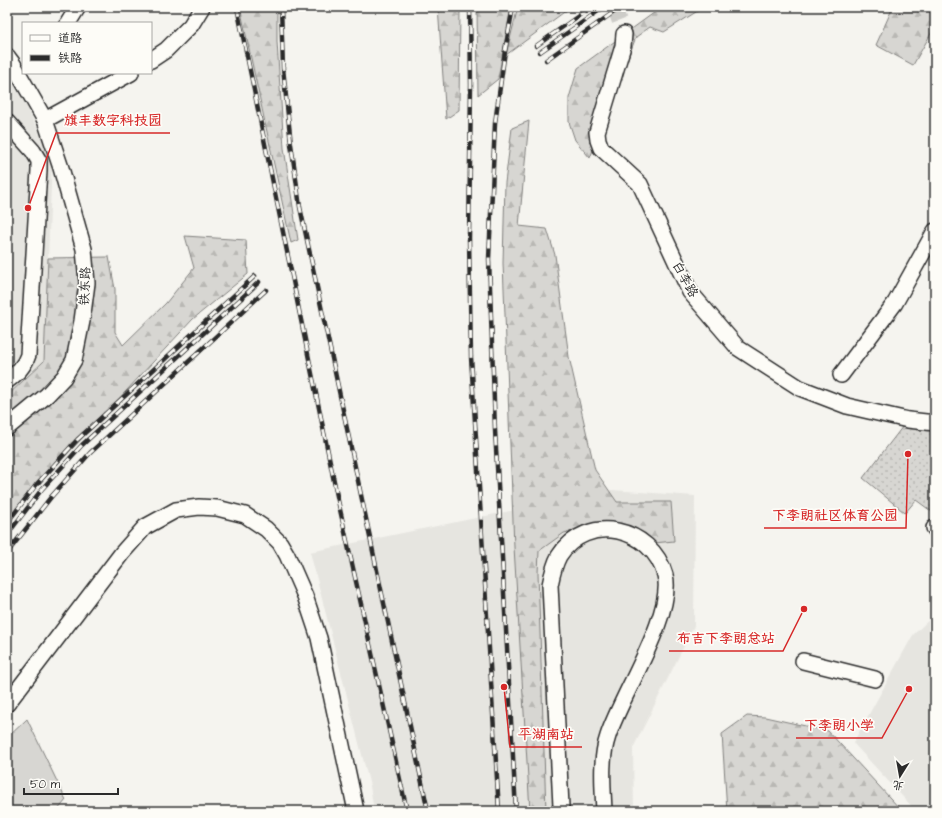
<svg xmlns="http://www.w3.org/2000/svg" width="942" height="818" font-family="'Architects Daughter','LXGW WenKai TC',sans-serif">
	<style>
		.built { fill: #e6e5e0 }
		.grass { fill: url(#grass-dots); stroke: #81807e }
		.forest { fill: url(#forest-firs); stroke: #81807e }
		.pitch { fill: #d7d6d2; stroke: #81807e }
		.lines { fill: none; stroke-linecap: round; stroke-linejoin: round }
		.minor-tunnel { stroke: #cdccc8; stroke-width: 15; stroke-dasharray: 15 8; stroke-linecap: butt }
		.minor-casing { stroke: #2b2b2b; stroke-width: 18 }
		.minor { stroke: #fdfcf7; stroke-width: 15 }
		.rail-casing { stroke: #2b2b2b; stroke-width: 4.5 }
		.rail { stroke: #fdfcf7; stroke-width: 3; stroke-dasharray: 9; stroke-linecap: butt }
		.labels { text-anchor: middle; stroke-width: 3.5; stroke-linejoin: round; paint-order: stroke }
		.street-label { font-size: 13px; fill: #2b2b2b; stroke: #fdfcf7 }
		.leader { fill: none; stroke: #d62828; stroke-width: 1.5 }
		.callout-dot { fill: #d62828; stroke: #fdfcf7; stroke-width: 1.5 }
		.callout-label { font-size: 14px; text-anchor: middle; font-weight: bold; fill: #d62828; stroke: #fdfcf7; stroke-width: 3.5; stroke-linejoin: round; paint-order: stroke }
	</style>
	<defs>
		<pattern id="grass-dots" width="8" height="8" patternUnits="userSpaceOnUse"><rect width="8" height="8" fill="#d7d6d2"/><path d="M2 2h.1M6 6h.1" fill="none" stroke="#b9b8b4" stroke-width="1.8" stroke-linecap="round"/></pattern>
		<pattern id="forest-firs" width="22" height="20" patternUnits="userSpaceOnUse"><rect width="22" height="20" fill="#d7d6d2"/><path d="M5 1l3.5 6h-7zM16 11l3.5 6h-7z" fill="#b9b8b4"/></pattern>
	</defs>
	<rect width="100%" height="100%" fill="#f5f4ef"/>
	<filter id="ink" filterUnits="userSpaceOnUse"><feTurbulence type="fractalNoise" baseFrequency=".025" numOctaves="2"/><feDisplacementMap in="SourceGraphic" scale="8" xChannelSelector="R" yChannelSelector="G"/><feConvolveMatrix kernelMatrix="1 2 1 2 8 2 1 2 1" color-interpolation-filters="sRGB"/></filter>
	<g filter="url(#ink)">
		<g class="built">
			<path d="M 7,74 L 26,105 L 52,159 L 44,361 L 7,396 Z"/>
			<path d="M 612,490 L 695,496 L 694,626 L 633,748 L 634,811 L 374,811 L 370,786 L 310,552 Z"/>
			<path d="M 935,614 L 935,811 L 916,811 L 853,743 L 913,635 Z"/>
		</g>
		<path class="grass" d="M 903,426 L 935,431 L 935,514 L 916,500 L 905,513 L 863,478 Z"/>
		<g class="forest">
			<path d="M 240,7 L 277,7 L 277,42 L 284,148 L 298,240 L 291,243 Z"/>
			<path d="M 438,7 L 460,7 L 459,110 L 446,119 Z"/>
			<path d="M 477,7 L 511,7 L 498,79 L 478,95 Z"/>
			<path d="M 518,7 L 571,7 L 506,55 Z"/>
			<path d="M 662,7 L 704,7 L 664,32 L 650,27 L 636,37 L 590,158 L 575,140 L 569,122 L 569,98 L 578,68 Z"/>
			<path d="M 893,7 L 933,7 L 933,30 L 913,65 L 876,45 Z"/>
			<path d="M 529,121 L 519,226 L 547,229 L 555,255 L 569,357 L 595,470 L 617,502 L 671,502 L 674,541 L 654,543 L 607,524 L 564,533 L 539,551 L 538,573 L 546,811 L 530,811 L 514,547 L 503,263 L 505,183 L 512,128 Z"/>
			<path d="M 185,236 L 246,240 L 248,274 L 193,319 L 7,519 L 7,396 L 44,361 L 48,258 L 109,257 L 115,289 L 115,332 L 123,345 L 166,303 L 194,268 Z"/>
			<path d="M 747,716 L 765,717 L 828,731 L 902,811 L 727,811 L 722,734 Z"/>
		</g>
		<path class="pitch" d="M 27,719 L 66,800 L 57,811 L 7,811 L 7,738 Z"/>
		<g class="lines">
			<path class="minor-tunnel" d="M 614,7 L 624,34"/>
			<g class="minor-casing">
				<g id="minor">
					<path d="M 68,23 L 78,7"/>
					<path d="M 624,34 L 623,46 L 597,132 L 598,140 L 601,148 L 640,184 L 690,292 L 738,348 L 800,388 L 847,406 L 908,420 L 935,423"/>
					<path d="M 7,56 L 13,64 L 45,120 L 61,168 L 84,249 L 87,283 L 82,321 L 74,360 L 64,377 L 47,395 L 7,428"/>
					<path d="M 151,60 L 166,50 L 191,25 L 202,7"/>
					<path d="M 45,120 L 131,73"/>
					<path d="M 7,122 L 33,151 L 39,161 L 39,170 L 28,355 C 24,367 17,373 7,381"/>
					<path d="M 841,375 L 895,303 L 935,231"/>
					<path d="M 934,528 L 935,529"/>
					<path d="M 803,661 L 875,679"/>
					<path d="M 7,704 L 122,553 L 145,527 L 176,510 L 199,507 L 217,508 L 245,515 L 266,529 L 280,543 L 287,555 L 305,596 L 319,638 L 356,811"/>
					<path d="M 561,806 L 550,585 C 552,575 554,565 559,556 C 587,512 652,527 665,575 C 675,614 621,695 608,736 C 600,759 603,787 604,811"/>
				</g>
			</g>
			<use href="#minor" class="minor"/>
			<g class="rail-casing">
				<g id="rail">
					<path d="M 237,7 L 337,496 L 407,811"/>
					<path d="M 281,7 L 283,68 L 291,144 L 300,207 L 428,811"/>
					<path d="M 470,7 L 471,85 L 469,238 L 471,357 L 499,811"/>
					<path d="M 513,7 L 505,51 L 495,123 L 489,259 L 495,430 L 516,811"/>
					<path d="M 536,46 L 591,7"/>
					<path d="M 540,52 L 604,7"/>
					<path d="M 546,60 L 621,7"/>
					<path d="M 7,523 L 36,485 L 77,440 L 255,276"/>
					<path d="M 7,535 L 42,489 L 82,445 L 259,282"/>
					<path d="M 7,553 L 51,497 L 90,453 L 266,290"/>
				</g>
			</g>
			<use href="#rail" class="rail"/>
		</g>
	</g>
	<g class="labels">
		<g class="street-label">
			<text transform="translate(686 279) rotate(61)" y="5">白李路</text>
			<text transform="translate(84 286) rotate(-88)" y="5">铁东路</text>
		</g>
	</g>
	<path class="leader" d="M28 208L56 133H170M908 454L906 528H764M804 609L783 651H669M909 689L882 738H796M504 687L510 747H582"/>
	<g class="callout-dot">
		<circle cx="28" cy="208" r="4"/>
		<circle cx="908" cy="454" r="4"/>
		<circle cx="804" cy="609" r="4"/>
		<circle cx="909" cy="689" r="4"/>
		<circle cx="504" cy="687" r="4"/>
	</g>
	<g class="callout-label">
		<text x="113" y="125">旗丰数字科技园</text>
		<text x="835" y="520">下李朗社区体育公园</text>
		<text x="726" y="643">布吉下李朗总站</text>
		<text x="839" y="730">下李朗小学</text>
		<text x="546" y="739">平湖南站</text>
	</g>
	<rect width="942" height="818" fill="none" stroke="#fdfcf7" stroke-width="24"/>
	<rect x="12" y="12" width="918" height="794" fill="none" stroke="#2b2b2b" stroke-width="1.5" filter="url(#ink)"/>
	<rect x="22" y="22" width="130" height="52" fill="#fdfcf7" stroke="#a9a8a5"/>
	<rect x="30" y="35" width="20" height="6" fill="#fdfcf7" stroke="#a9a8a5"/>
	<text x="58" y="42" font-size="12" fill="#2b2b2b">道路</text>
	<rect x="30" y="55" width="20" height="6" fill="#2b2b2b" stroke="#a9a8a5"/>
	<text x="58" y="62" font-size="12" fill="#2b2b2b">铁路</text>
	<g transform="translate(900 776) rotate(191)" stroke="#fdfcf7" stroke-width="3" paint-order="stroke">
	<path d="M0-3L7 15L0 10L-7 15Z" fill="#2b2b2b"/>
	<text y="-6" font-size="11" font-weight="bold" text-anchor="middle" fill="#2b2b2b">北</text>
	</g>
	<path d="M24 788v6h94v-6" fill="none" stroke="#2b2b2b" stroke-width="2"/>
	<text x="30" y="788" font-size="12" fill="#2b2b2b" stroke="#fdfcf7" stroke-width="3" paint-order="stroke">50 m</text>
</svg>
